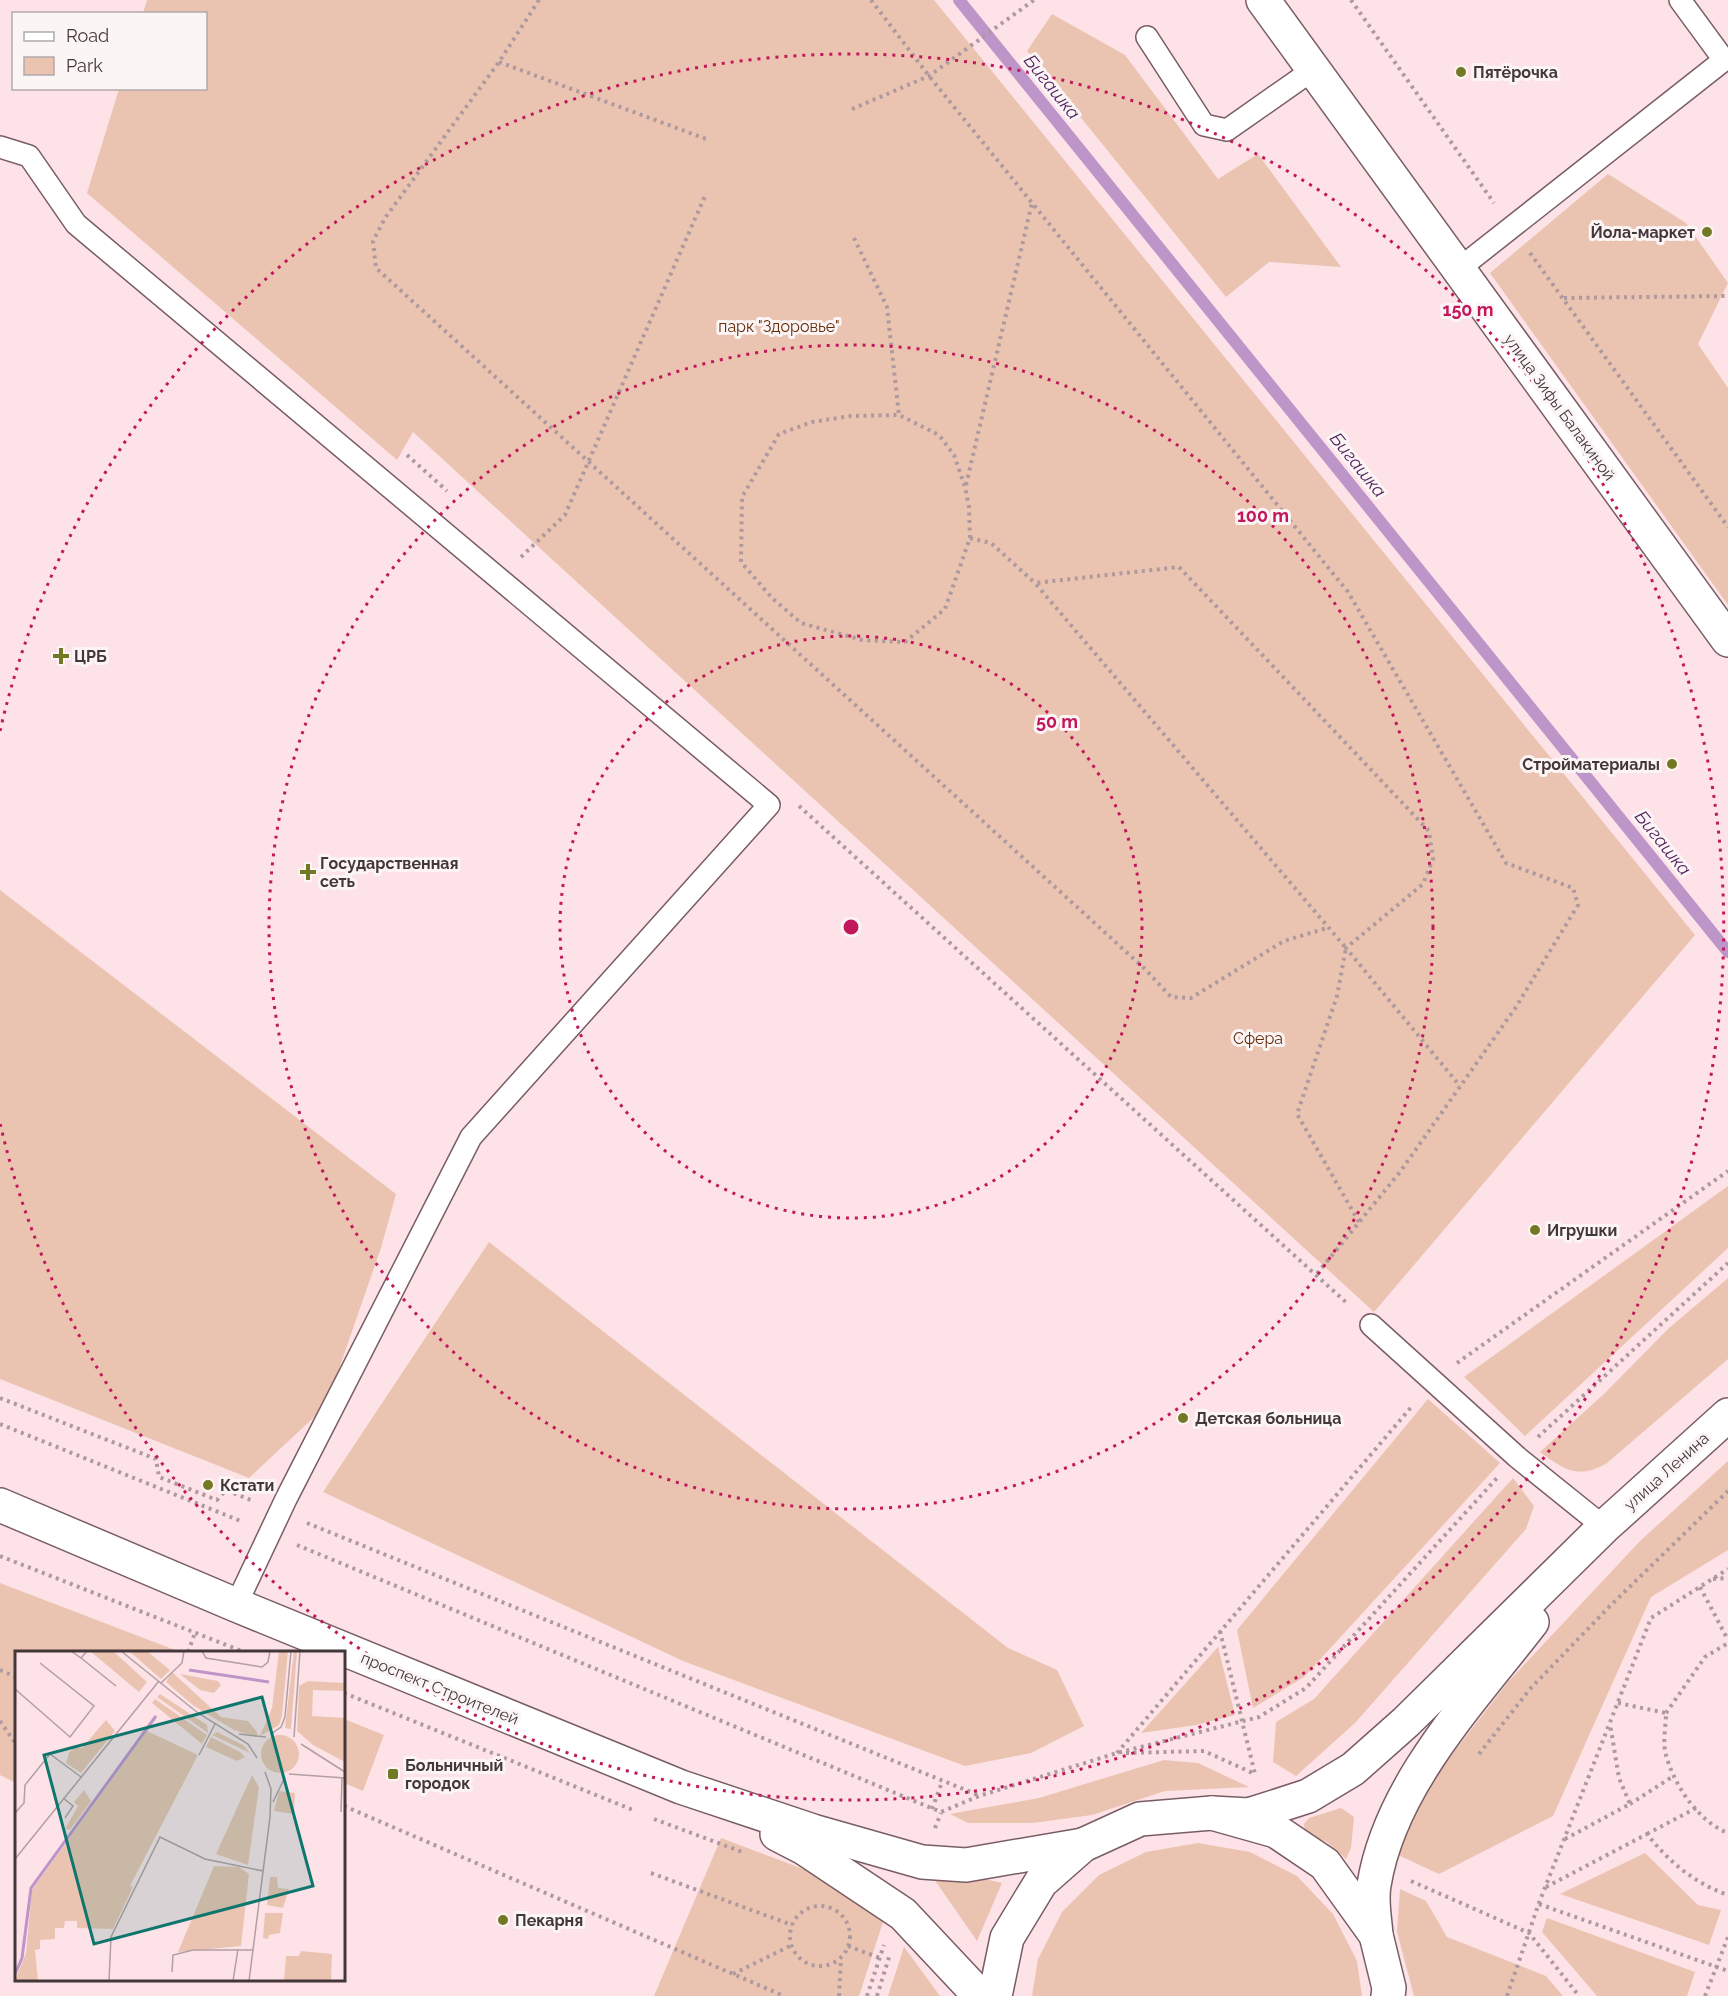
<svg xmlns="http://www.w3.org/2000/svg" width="1728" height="1996" font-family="Raleway,sans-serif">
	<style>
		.green { fill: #ebc4b1 }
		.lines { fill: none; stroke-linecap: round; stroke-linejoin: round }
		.stream { stroke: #be95c8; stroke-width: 12 }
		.lane-casing { stroke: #795d64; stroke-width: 24 }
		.street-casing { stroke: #795d64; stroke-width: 36 }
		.secondary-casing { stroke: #795d64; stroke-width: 36 }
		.path { stroke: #ae999e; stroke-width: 4; stroke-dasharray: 3 4.5; stroke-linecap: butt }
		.lane { stroke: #fff; stroke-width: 21 }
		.street { stroke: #fff; stroke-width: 33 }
		.secondary { stroke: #fff; stroke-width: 33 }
		.ring { fill: none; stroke: #c2185b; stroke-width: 3; stroke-dasharray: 3 6 }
		.poi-dot { fill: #737922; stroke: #fcf5f6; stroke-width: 2 }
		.labels { text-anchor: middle; stroke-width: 6; stroke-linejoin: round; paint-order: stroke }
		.poi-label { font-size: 16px; font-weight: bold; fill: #44373a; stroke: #fcf5f6; text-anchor: start }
		.park-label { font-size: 16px; fill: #652c0a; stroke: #fcf5f6 }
		.street-label { font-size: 16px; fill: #44373a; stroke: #fcf5f6 }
		.water-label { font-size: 18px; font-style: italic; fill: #501e5c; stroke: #fcf5f6 }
		.inset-river { fill: none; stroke: #be95c8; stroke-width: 3 }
		.inset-road { fill: none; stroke: #b39ea2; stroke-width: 1.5 }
		.view { fill: #0f766e; fill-opacity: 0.15; stroke: #0f766e; stroke-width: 3 }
		.inset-edge { fill: none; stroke: #44373a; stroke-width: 3 }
		.centre { fill: #c2185b; stroke: #fcf5f6; stroke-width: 3 }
		.ring-label { font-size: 18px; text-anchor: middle; font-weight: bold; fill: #c2185b; stroke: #fcf5f6; stroke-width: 6; stroke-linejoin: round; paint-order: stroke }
	</style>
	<rect width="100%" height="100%" fill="#fde2e8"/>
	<g class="green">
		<path d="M 147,0 L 934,0 L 1695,935 L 1374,1312 L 413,432 L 397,460 L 87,193 L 119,89 L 206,88 L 206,14 L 143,13 Z"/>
		<path d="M 1052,14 L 1125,55 L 1218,179 L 1258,154 L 1341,267 L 1269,262 L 1226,297 L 1027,51 Z"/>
		<path d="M 1608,174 L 1686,223 L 1728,283 L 1698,344 L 1728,388 L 1728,605 L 1490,273 Z"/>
		<path d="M 0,890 L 396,1194 L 381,1248 L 326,1406 L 249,1478 L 0,1379 Z"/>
		<path d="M 1728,1186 L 1728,1248 L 1525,1436 L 1464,1377 Z"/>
		<path d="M 489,1242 L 1008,1648 L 1057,1670 L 1084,1726 L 1031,1753 L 965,1766 L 683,1661 L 323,1492 Z"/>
		<path d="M 1728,1278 L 1728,1359 L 1607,1463 C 1578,1480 1565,1470 1540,1452 L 1605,1393 L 1668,1329 Z"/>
		<path d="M 1428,1399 L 1500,1463 L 1304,1677 L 1253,1708 L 1237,1630 Z"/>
		<path d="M 1728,1461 L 1728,1550 L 1651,1597 L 1553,1816 L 1439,1874 L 1398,1855 L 1419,1797 L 1508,1682 L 1640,1541 Z"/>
		<path d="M 1513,1478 L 1534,1506 L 1526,1529 L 1355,1723 L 1296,1776 L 1273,1762 L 1276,1722 L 1314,1699 Z"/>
		<path d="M 0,1583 L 175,1650 L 16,1652 L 16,1783 L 0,1775 Z"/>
		<path d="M 1218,1647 L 1235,1715 L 1196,1725 L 1141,1733 Z"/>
		<path d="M 344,1719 L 384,1735 L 363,1791 L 344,1783 Z"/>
		<path d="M 1164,1760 L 1198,1763 L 1249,1787 L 1165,1791 L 1092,1815 L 1033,1823 L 968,1823 L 950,1814 L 1039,1798 Z"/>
		<path d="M 1341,1808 L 1354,1817 L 1351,1848 L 1346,1859 L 1327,1842 L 1305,1833 L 1304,1824 L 1309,1818 Z"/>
		<path d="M 721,1838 L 835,1881 L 884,1919 L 859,1996 L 654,1996 Z"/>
		<path d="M 1198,1843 L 1250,1852 L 1297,1876 L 1333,1914 L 1357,1961 L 1362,1996 L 1032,1996 L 1038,1959 L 1062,1912 L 1099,1875 L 1146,1852 Z"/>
		<path d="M 1645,1853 L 1698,1905 L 1721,1910 L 1709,1945 L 1560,1894 Z"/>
		<path d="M 937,1868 L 1002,1883 L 977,1941 L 934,1879 Z"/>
		<path d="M 1400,1889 L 1426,1901 L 1447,1937 L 1546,1976 L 1563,1996 L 1414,1996 L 1397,1932 Z"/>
		<path d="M 1547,1918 L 1695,1972 L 1687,1996 L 1597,1996 L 1542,1932 Z"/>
		<path d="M 904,1947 L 940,1996 L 888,1996 Z"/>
	</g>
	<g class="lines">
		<path class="stream" d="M 959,0 L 1728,952"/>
		<g class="lane-casing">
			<g id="lane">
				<path d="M 1147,37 L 1204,125 L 1227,130 L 1314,69"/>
				<path d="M 0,147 L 29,156 L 76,224 L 769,805 L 471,1137 L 286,1499 L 236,1605"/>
				<path d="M 1460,268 L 1724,60 L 1680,0"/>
				<path d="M 1371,1325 L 1517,1457 L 1604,1527"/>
			</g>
		</g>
		<g class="street-casing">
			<path id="street" d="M 1263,0 L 1728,640"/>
		</g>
		<g class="secondary-casing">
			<g id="secondary">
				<path d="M 0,1505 L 236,1605 L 681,1787 L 813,1831 L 922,1862 L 966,1865 L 1083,1845"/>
				<path d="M 1212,1813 L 1249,1815 L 1308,1796 L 1353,1769 L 1406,1722 L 1604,1527 L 1728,1415"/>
				<path d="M 777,1834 L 804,1848 L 903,1914 L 980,1996"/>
				<path d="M 1376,1935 C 1375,1920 1371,1901 1374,1885 C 1390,1785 1472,1700 1532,1622"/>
				<path d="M 995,1996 L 1007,1938 L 1041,1882 L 1083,1845 L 1140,1819 L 1212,1813 L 1276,1831 L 1325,1864 L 1376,1935 L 1389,1988 L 1388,1996"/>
			</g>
		</g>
		<g class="path">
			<path d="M 539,0 L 499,62 L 385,218 L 373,241 L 376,268 L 1145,969 L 1171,997 L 1191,998 L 1284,941 L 1327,928"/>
			<path d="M 871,0 L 929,76 L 1348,592 L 1506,863 L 1573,888 L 1578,905 L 1516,1007 L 1400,1172 L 1316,1275"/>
			<path d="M 1351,0 L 1494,203"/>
			<path d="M 499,62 L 709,140"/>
			<path d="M 852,109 L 929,76 L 1034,0"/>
			<path d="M 854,238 L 887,307 L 899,415"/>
			<path d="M 1530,253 L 1728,527"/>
			<path d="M 1564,298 L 1728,296"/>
			<path d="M 407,455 L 447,491"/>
			<path d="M 966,485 L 1032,203"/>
			<path d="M 970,538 L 969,507 L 965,487 L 954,455 L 939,435 L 899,415 L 851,416 L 812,422 L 779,434 L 742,497 L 741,562 L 772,598 L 801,623 L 862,640 L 905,642 L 945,609 L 970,538 L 991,543 L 1035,583"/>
			<path d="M 521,557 L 565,515 L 705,196"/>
			<path d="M 799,806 L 1349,1305"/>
			<path d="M 1359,1222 L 1297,1114 L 1337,996 L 1346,948 L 1035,583 L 1179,567 L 1429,831 L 1433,859 L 1423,884 L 1346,948 L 1460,1086"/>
			<path d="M 1457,1363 L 1728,1171"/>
			<path d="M 0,1398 L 156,1459 L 159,1477 L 217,1500 L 226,1490 L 253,1501"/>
			<path d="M 0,1424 L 243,1522"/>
			<path d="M 1538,1437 L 1728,1263"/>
			<path d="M 307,1523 L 978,1795"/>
			<path d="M 297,1545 L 941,1812 L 979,1796 L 1117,1753 L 1259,1717 L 1306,1688 L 1497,1478"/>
			<path d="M 0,1556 L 244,1652"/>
			<path d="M 1713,1579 L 1728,1578"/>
			<path d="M 1700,1587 L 1728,1640"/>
			<path d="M 1220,1631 L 1255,1774"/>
			<path d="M 188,1652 L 195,1633"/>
			<path d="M 0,1670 L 16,1677"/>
			<path d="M 344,1693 L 633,1810"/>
			<path d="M 1618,1703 L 1666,1713 C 1666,1725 1663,1739 1665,1751 C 1672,1782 1697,1821 1728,1833"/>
			<path d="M 1666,1713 L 1705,1657 L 1728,1643"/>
			<path d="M 0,1721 L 16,1744"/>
			<path d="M 1117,1753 L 1413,1405"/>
			<path d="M 1126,1753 L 1204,1751 L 1255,1774"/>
			<path d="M 1479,1754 L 1530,1689 L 1609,1607 L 1728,1491"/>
			<path d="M 1630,1804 L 1672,1777"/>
			<path d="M 344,1806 L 784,1996"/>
			<path d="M 932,1809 L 942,1782"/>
			<path d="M 654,1819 L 745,1853"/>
			<path d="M 935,1828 L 941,1813"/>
			<path d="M 1647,1834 L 1696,1808"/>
			<path d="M 1565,1839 L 1630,1804 L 1619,1778 L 1610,1724"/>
			<path d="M 651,1873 L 792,1925"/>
			<path d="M 1411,1881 L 1529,1933 L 1579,1996"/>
			<path d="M 1546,1887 L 1647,1834 C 1669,1862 1694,1883 1728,1895"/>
			<path d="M 1539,1904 L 1728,1971"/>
			<circle cx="820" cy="1936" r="30"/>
			<path d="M 848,1946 L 880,1958"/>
			<path d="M 733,1974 L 792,1945"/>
			<path d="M 839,1996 L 841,1959"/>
			<path d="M 867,1996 L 884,1945"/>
			<path d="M 877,1996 L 890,1954"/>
			<path d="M 1507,1996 L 1539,1903 L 1651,1618 L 1728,1569"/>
			<path d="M 1705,1996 L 1728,1937"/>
		</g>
		<use href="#lane" class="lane"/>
		<use href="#street" class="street"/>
		<use href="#secondary" class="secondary"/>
	</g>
	<g class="ring">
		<circle cx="851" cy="927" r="291"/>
		<circle cx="851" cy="927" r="582"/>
		<path d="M0 731A873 873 0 1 1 0 1123"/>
	</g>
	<g class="poi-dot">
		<circle cx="1461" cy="72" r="6"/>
		<circle cx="1707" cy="232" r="6"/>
		<path d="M58 647h6v6h6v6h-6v6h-6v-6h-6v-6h6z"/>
		<circle cx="1672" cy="764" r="6"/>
		<path d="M305 863h6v6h6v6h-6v6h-6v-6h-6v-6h6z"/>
		<circle cx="1535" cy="1230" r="6"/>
		<circle cx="1183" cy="1418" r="6"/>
		<circle cx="208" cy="1485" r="6"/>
		<rect x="387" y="1768" width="12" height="12" rx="3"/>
		<circle cx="503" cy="1920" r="6"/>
	</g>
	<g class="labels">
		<g class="poi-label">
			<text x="1473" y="78">Пятёрочка</text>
			<text x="1695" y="238" text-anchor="end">Йола-маркет</text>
			<text x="74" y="662">ЦРБ</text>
			<text x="1660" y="770" text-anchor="end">Стройматериалы</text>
			<text x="320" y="869">Государственная<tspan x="320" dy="18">сеть</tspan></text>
			<text x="1547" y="1236">Игрушки</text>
			<text x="1195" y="1424">Детская больница</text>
			<text x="220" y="1491">Кстати</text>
			<text x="405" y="1771">Больничный<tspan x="405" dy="18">городок</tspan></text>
			<text x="515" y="1926">Пекарня</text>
		</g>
		<g class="park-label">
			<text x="779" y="332">парк "Здоровье"</text>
			<text x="1258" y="1044">Сфера</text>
		</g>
		<g class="street-label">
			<text transform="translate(1560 407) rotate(54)" y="6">улица Зифы Балакиной</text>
			<text transform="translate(1666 1471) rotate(-42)" y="6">улица Ленина</text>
			<text transform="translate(440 1688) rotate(22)" y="6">проспект Строителей</text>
		</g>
		<g class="water-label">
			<text transform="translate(1052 87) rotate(51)" y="6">Бигашка</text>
			<text transform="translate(1358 465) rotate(51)" y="6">Бигашка</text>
			<text transform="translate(1663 843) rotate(51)" y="6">Бигашка</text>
		</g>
	</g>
	<g transform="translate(15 1651)">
		<rect width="330" height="330" fill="#fde2e8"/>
		<path d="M 75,0 L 98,0 L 132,31 L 124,41 ZM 114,0 L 132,0 L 155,19 L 146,28 ZM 264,0 L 273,0 L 267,65 L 264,74 L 245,85 L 257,57 ZM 279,0 L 282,0 L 276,78 L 270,77 ZM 157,21 L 206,66 L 233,70 L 242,81 L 242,86 L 219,79 L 179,55 L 151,31 ZM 165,23 L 203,30 L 206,34 L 199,42 L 185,39 ZM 293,30 L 330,32 L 330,40 L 298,39 L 297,65 L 330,67 L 330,111 L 298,94 L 282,80 L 284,35 ZM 145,43 L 192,74 L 193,82 L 142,46 ZM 140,48 L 192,84 L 187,93 L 137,52 ZM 91,69 L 100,80 L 66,122 L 51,112 L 54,102 L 60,96 L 67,97 ZM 132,80 L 183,104 L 115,235 L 118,236 L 98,278 L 62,277 L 62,270 L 50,270 L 49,277 L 40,277 L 40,288 L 25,289 L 25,298 L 20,299 L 23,330 L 0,330 L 11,302 L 17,239 ZM 202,81 L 228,94 L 235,102 L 197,84 ZM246 103a19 19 0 1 1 38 0a19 19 0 1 1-38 0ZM 196,86 L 225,101 L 230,106 L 222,110 L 191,96 ZM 237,124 L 244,136 L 233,214 L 201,203 ZM 69,139 L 76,150 L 55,179 L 50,178 L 63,155 L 59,151 ZM 264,140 L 280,142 L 279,163 L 259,160 ZM 199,215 L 224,216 L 234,223 L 226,295 L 163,301 ZM 255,226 L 262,226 L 263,237 L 274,238 L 268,257 L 252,254 ZM 250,262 L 268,262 L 265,282 L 254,284 L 253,288 L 248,287 ZM 286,300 L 317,303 L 316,330 L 269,330 L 271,305 L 284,305 Z" fill="#ebc4b1"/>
		<path class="inset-river" d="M 174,19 L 254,31M 0,323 L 7,307 L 16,237 L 141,65"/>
		<path class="inset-road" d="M 56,0 L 66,7 L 72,0M 106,0 L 183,62 L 233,93 L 242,107M 187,0 L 191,7 L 247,16 L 253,11 L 255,0M 66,7 L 101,35M 146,32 L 167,12 L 169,0M 0,38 L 55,86 L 79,55 L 25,12M 224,83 L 251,86M 256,83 L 266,76 L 270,66 L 276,0M 279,86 L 285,0M 286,93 L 330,121M 184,104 L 200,73M 274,123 L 330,127M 48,147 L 58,155 L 50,167M 258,151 L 270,126M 326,161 L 327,127M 0,162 L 9,152 L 10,134 L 35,103 L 66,126M 0,208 L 144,30M 157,321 L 158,304 L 178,299 L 238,299M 94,330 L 96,286 L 145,186 L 190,208 L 248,220M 218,330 L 223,298M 234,330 L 255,166 L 256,138 L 250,121"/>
		<path class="view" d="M 247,46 L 298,235 L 79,293 L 29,104 Z"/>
		<rect width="330" height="330" class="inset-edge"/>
	</g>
	<circle cx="851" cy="927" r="9" class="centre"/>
	<g class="ring-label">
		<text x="1468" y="316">150 m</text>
		<text x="1263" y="522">100 m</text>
		<text x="1057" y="728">50 m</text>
	</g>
	<rect x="12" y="12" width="195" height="78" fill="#fcf5f6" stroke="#b2a9ab" stroke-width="1.5"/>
	<rect x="24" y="32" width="30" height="9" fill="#ffffff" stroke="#b2a9ab" stroke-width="1.5"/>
	<text x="66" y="42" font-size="18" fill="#44373a">Road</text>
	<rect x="24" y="57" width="30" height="18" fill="#ebc4b1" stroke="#b2a9ab" stroke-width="1.5"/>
	<text x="66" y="72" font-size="18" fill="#44373a">Park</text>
</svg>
